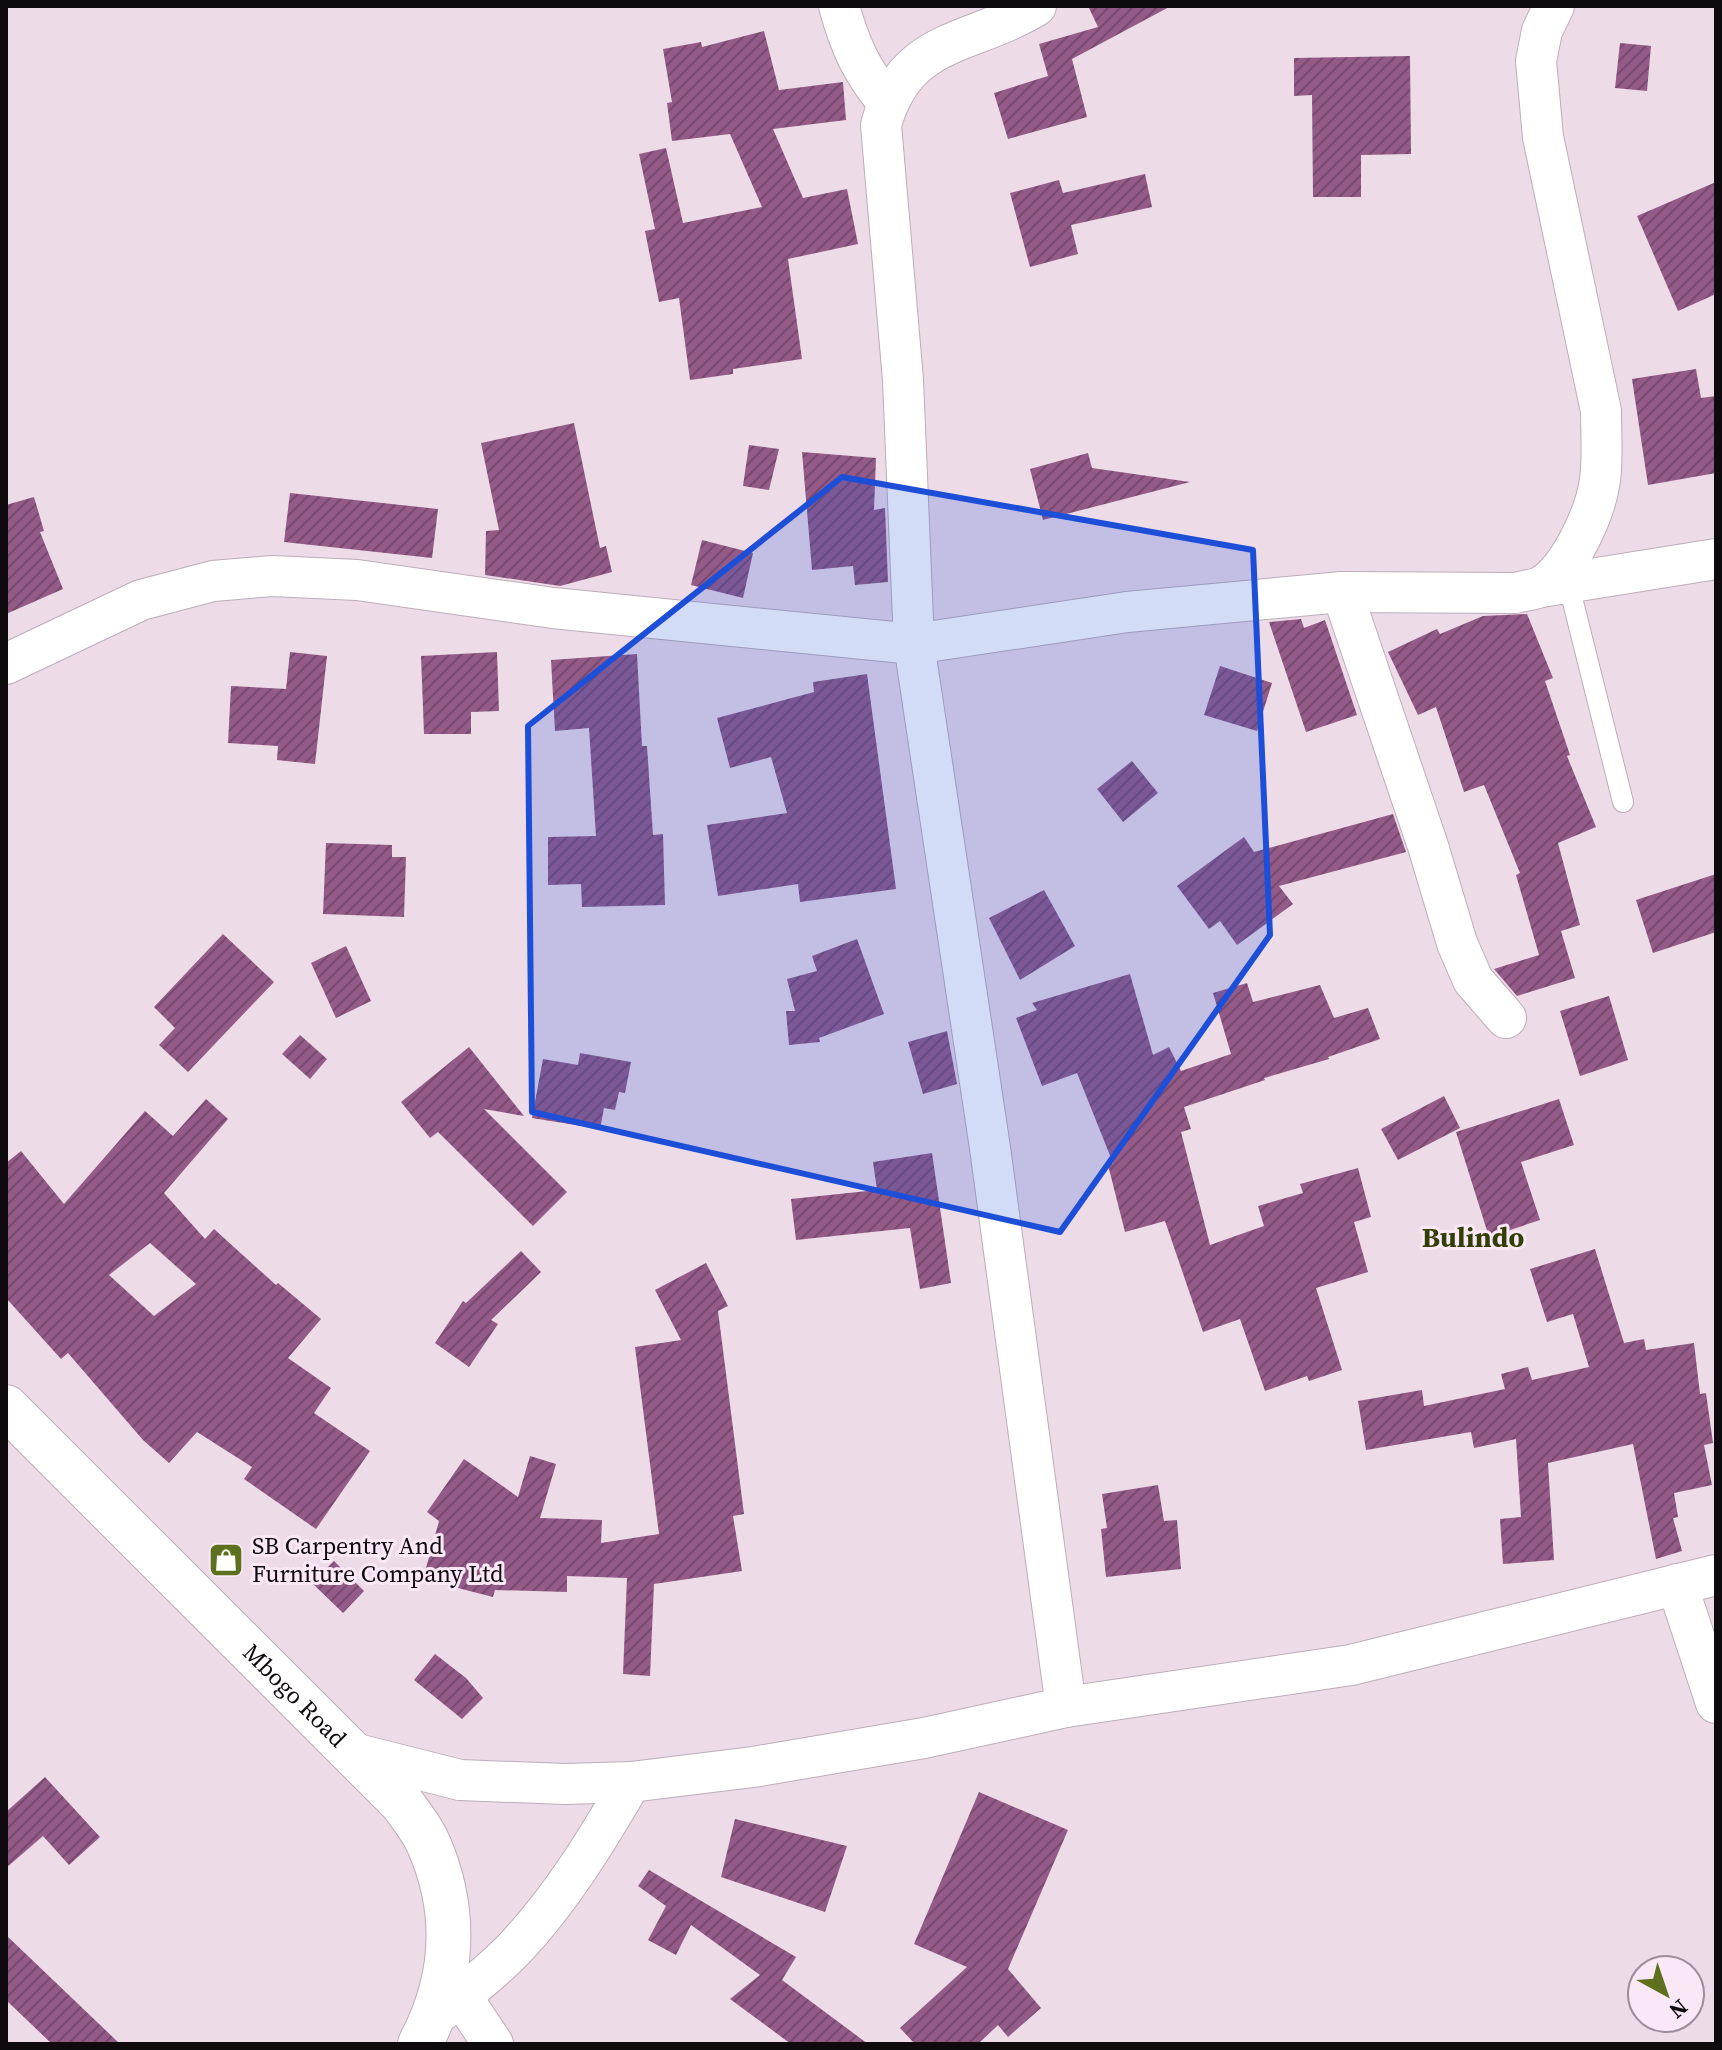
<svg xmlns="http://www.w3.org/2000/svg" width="1722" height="2050" font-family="'Source Serif 4',serif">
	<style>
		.building { fill: url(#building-hatch); fill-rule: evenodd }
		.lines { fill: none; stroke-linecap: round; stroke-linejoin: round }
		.service-casing { stroke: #bdadb9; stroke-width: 22 }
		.minor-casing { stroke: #bdadb9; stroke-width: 42 }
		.secondary-casing { stroke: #bdadb9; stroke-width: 46 }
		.service { stroke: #fff; stroke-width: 20 }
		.minor { stroke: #fff; stroke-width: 40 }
		.secondary { stroke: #fff; stroke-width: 44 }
		.marked { fill: #1d4ed8; fill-opacity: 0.2; stroke: #1d4ed8; stroke-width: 6; stroke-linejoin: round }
		.labels { text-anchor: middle; stroke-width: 6; stroke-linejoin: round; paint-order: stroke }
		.poi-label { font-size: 24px; fill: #0f0a0e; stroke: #fae8f6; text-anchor: start }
		.street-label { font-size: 24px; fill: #0f0a0e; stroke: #fae8f6 }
		.quarter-label { font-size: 28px; font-weight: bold; fill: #323e03; stroke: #fae8f6 }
	</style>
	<defs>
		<pattern id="building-hatch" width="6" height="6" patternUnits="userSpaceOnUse" patternTransform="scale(2)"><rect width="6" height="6" fill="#945b88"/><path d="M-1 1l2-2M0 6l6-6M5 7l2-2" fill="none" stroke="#77496e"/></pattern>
	</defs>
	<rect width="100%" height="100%" fill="#eddbe8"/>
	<g class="building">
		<path d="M 1088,6 L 1171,6 L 1072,59 L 1087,117 L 1008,139 L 994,93 L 1048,76 L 1039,44 L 1098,27 Z"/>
		<path d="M 764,31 L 779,90 L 843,82 L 846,120 L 773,129 L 803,198 L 847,189 L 858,244 L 788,259 L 802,359 L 733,369 L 733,374 L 690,380 L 679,298 L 659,302 L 645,231 L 655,229 L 639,154 L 666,148 L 683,223 L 762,207 L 730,134 L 672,141 L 667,103 L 672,102 L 663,49 L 701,42 L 702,47 Z"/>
		<path d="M 1620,43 L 1651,46 L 1647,91 L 1615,88 Z"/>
		<path d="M 1410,56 L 1411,154 L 1361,155 L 1361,197 L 1313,197 L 1312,95 L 1294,96 L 1294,58 Z"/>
		<path d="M 1145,174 L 1152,207 L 1071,225 L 1078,254 L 1030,267 L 1010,193 L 1059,180 L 1063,193 Z"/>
		<path d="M 1716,182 L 1716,294 L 1678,311 L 1637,216 Z"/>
		<path d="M 1696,369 L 1701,398 L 1716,396 L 1716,473 L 1648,485 L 1632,379 Z"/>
		<path d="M 574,423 L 600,548 L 606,546 L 612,572 L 560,586 L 485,575 L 486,531 L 499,530 L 481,443 Z"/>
		<path d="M 749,445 L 779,449 L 769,490 L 743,486 Z"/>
		<path d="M 802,452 L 876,458 L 874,510 L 885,508 L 888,582 L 855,585 L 853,566 L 812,570 Z"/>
		<path d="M 1088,453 L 1092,468 L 1190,482 L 1043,520 L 1030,469 Z"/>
		<path d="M 290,493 L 438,509 L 432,558 L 284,542 Z"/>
		<path d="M 34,497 L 44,531 L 40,532 L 63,589 L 6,614 L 6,505 Z"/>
		<path d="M 702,540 L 753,553 L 743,598 L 691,585 Z"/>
		<path d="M 1527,614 L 1553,678 L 1545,681 L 1570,755 L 1567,756 L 1596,827 L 1558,843 L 1580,925 L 1561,931 L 1575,978 L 1517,996 L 1494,969 L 1539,955 L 1516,875 L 1520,873 L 1484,785 L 1464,792 L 1436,707 L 1418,715 L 1388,652 L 1437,629 L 1440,634 L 1483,616 Z"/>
		<path d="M 1301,619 L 1304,628 L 1325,620 L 1357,715 L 1306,732 L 1269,622 Z"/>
		<path d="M 290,652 L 327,656 L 315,764 L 277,760 L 278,746 L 228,743 L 231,686 L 286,689 Z"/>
		<path d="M 497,652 L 499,711 L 471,712 L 471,734 L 424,734 L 421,656 Z"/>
		<path d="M 637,654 L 642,746 L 647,746 L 653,835 L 663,834 L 665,905 L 582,907 L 581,884 L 548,885 L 548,837 L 596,836 L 589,728 L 555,731 L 551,660 Z"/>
		<path d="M 1220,666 L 1272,683 L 1257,731 L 1204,715 Z"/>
		<path d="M 867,674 L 896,889 L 800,902 L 798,884 L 718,896 L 707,825 L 787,813 L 771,757 L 730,768 L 717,718 L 814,692 L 813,682 Z"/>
		<path d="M 1132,761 L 1158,793 L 1123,822 L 1097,789 Z"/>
		<path d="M 1393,814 L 1406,852 L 1279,886 L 1293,904 L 1237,945 L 1220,921 L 1209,929 L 1177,886 L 1244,837 L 1254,852 Z"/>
		<path d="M 326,843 L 392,845 L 392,857 L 406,857 L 404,917 L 323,914 Z"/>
		<path d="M 1716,874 L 1716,932 L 1653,953 L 1636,900 Z"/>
		<path d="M 1044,890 L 1075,946 L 1020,980 L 989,918 Z"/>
		<path d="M 223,934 L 274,982 L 188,1072 L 159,1045 L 175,1028 L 154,1007 Z"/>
		<path d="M 857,939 L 884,1014 L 819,1038 L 820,1042 L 789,1045 L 786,1011 L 795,1011 L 787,979 L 817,971 L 812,956 Z"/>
		<path d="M 346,946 L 371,1001 L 336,1018 L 311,963 Z"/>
		<path d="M 1130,974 L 1153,1055 L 1169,1047 L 1181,1071 L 1231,1054 L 1213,993 L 1247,983 L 1253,1002 L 1320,985 L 1334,1018 L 1368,1008 L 1380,1039 L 1328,1057 L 1329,1059 L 1264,1078 L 1265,1080 L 1184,1107 L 1191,1129 L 1181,1132 L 1210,1245 L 1264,1226 L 1258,1206 L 1303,1193 L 1300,1184 L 1358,1168 L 1371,1217 L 1354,1222 L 1368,1272 L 1316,1288 L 1342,1370 L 1309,1381 L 1307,1376 L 1265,1391 L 1240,1319 L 1203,1332 L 1165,1221 L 1125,1232 L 1108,1165 L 1113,1163 L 1077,1073 L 1042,1086 L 1016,1018 L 1037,1010 L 1032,1003 Z"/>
		<path d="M 1609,996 L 1628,1060 L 1580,1076 L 1560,1011 Z"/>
		<path d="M 947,1031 L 957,1084 L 923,1094 L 908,1042 Z"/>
		<path d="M 300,1035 L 327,1059 L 310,1079 L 282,1054 Z"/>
		<path d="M 469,1047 L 524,1116 L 484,1109 L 567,1192 L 533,1226 L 438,1132 L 430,1138 L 401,1102 Z"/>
		<path d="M 580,1053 L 631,1062 L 625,1093 L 619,1092 L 615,1110 L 604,1108 L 600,1129 L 532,1118 L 543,1059 L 578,1065 Z"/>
		<path d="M 1444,1096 L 1460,1128 L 1398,1160 L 1381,1129 Z"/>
		<path d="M 206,1099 L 228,1119 L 164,1193 L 205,1239 L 214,1229 L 276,1285 L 278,1283 L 321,1319 L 288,1358 L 331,1388 L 314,1413 L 370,1451 L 316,1529 L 244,1479 L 252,1467 L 197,1432 L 169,1463 L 143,1440 L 68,1353 L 61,1359 L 6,1298 L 6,1163 L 21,1151 L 64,1204 L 145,1111 L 173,1136 ZM 150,1243 L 196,1284 L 154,1316 L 109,1275 Z"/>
		<path d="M 1559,1099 L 1574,1145 L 1521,1162 L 1540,1220 L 1489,1237 L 1456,1132 Z"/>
		<path d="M 932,1153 L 951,1283 L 920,1289 L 910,1228 L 796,1240 L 791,1199 L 877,1190 L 873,1162 Z"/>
		<path d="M 1595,1249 L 1624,1343 L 1644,1339 L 1646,1350 L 1694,1343 L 1700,1394 L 1706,1393 L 1713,1443 L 1704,1445 L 1712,1485 L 1674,1493 L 1678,1517 L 1673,1518 L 1682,1551 L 1656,1559 L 1633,1444 L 1548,1463 L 1554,1560 L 1503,1564 L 1500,1519 L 1521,1517 L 1516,1439 L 1474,1448 L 1471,1432 L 1366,1450 L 1358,1401 L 1422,1390 L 1424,1406 L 1505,1389 L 1501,1374 L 1528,1367 L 1532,1380 L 1589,1367 L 1573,1314 L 1547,1322 L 1530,1269 Z"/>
		<path d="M 521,1251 L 541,1272 L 491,1320 L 498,1324 L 469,1367 L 435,1343 L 463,1301 L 466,1303 Z"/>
		<path d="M 706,1263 L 728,1306 L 718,1311 L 744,1514 L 733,1516 L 742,1571 L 654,1584 L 650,1676 L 623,1674 L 627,1578 L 567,1576 L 567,1592 L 495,1590 L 493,1597 L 423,1579 L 439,1521 L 427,1512 L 464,1459 L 518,1497 L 530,1456 L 556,1464 L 540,1518 L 602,1520 L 601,1543 L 659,1534 L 635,1347 L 681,1340 L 655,1290 Z"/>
		<path d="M 1158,1485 L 1164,1521 L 1177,1520 L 1181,1569 L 1106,1577 L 1101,1529 L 1107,1528 L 1102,1494 Z"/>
		<path d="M 334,1561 L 364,1591 L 343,1613 L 312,1583 Z"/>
		<path d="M 435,1654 L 466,1678 L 483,1698 L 462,1719 L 414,1680 Z"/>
		<path d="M 45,1777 L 100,1837 L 69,1865 L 43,1836 L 6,1868 L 6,1812 Z"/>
		<path d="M 979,1792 L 1068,1830 L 1008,1969 L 1041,2008 L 1008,2037 L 998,2025 L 978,2044 L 915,2044 L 900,2028 L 967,1967 L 914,1944 Z"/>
		<path d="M 735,1819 L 847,1846 L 825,1912 L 721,1877 Z"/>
		<path d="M 649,1870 L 796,1957 L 782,1980 L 868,2044 L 791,2044 L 730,1999 L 760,1975 L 691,1925 L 676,1955 L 648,1940 L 666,1906 L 638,1886 Z"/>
		<path d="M 6,1935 L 120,2044 L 52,2044 L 6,2000 Z"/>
	</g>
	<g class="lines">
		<g class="service-casing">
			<path id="service" d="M 1568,582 L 1623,802"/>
		</g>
		<g class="minor-casing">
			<g id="minor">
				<path d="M 839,6 C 850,46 861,70 887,102"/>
				<path d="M 1036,6 C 971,46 905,36 881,125 L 903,380 L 914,644 L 990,1148 L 1066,1707"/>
				<path d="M 1541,587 L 1716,559"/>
				<path d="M 1342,592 L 1428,846 L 1457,943 L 1473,980 L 1506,1018"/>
				<path d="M 6,664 L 141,600 L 213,581 L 272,576 L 357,580 L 553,608 L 914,644 L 1127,612 L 1342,592 L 1515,593 C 1523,591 1533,590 1540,587 C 1569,573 1596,511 1600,480 C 1603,458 1601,434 1601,411 L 1543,137 L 1536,61 L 1542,31 L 1554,6"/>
				<path d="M 1677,1584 L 1716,1703"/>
				<path d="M 349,1752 L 460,1780 L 565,1784 L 631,1782 L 753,1767 L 924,1738 L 1066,1707 L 1351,1665 L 1716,1575"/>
				<path d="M 461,1996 L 493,2044"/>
				<path d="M 436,2015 C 464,1994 491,1973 515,1948 C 562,1898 597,1840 631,1782"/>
			</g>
		</g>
		<g class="secondary-casing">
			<g id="secondary">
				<path id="s1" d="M 6,1407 L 402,1803 C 411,1816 423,1830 429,1845 C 458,1912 454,1980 420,2044"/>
			</g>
		</g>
		<use href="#service" class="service"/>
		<use href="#minor" class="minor"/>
		<use href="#secondary" class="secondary"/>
	</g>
	<path class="marked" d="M 842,477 L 1253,550 L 1270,935 L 1060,1232 L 532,1112 L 528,726 Z"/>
	<defs>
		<g id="shop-square" transform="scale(1.8)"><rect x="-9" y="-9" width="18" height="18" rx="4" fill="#5e701e" stroke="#fae8f6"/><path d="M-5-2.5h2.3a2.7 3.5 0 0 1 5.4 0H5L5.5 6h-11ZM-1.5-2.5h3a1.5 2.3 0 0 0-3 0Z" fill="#fff"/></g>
	</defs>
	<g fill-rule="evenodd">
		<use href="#shop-square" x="226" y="1560"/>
	</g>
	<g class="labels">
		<g class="poi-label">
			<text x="252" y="1554">SB Carpentry And<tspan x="252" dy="28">Furniture Company Ltd</tspan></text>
		</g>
		<g class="street-label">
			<text dy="8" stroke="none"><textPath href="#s1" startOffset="408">Mbogo Road</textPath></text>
		</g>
		<g class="quarter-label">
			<text x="1473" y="1247">Bulindo</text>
		</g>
	</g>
	<rect width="1722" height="2050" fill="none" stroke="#0f0a0e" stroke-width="16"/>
	<g transform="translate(1666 1994) rotate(140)"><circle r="38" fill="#fae8f6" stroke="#9c8f99" stroke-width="2"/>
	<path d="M0-6L14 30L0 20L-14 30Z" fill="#5e701e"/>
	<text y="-12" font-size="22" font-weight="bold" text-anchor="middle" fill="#0f0a0e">N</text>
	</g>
</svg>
